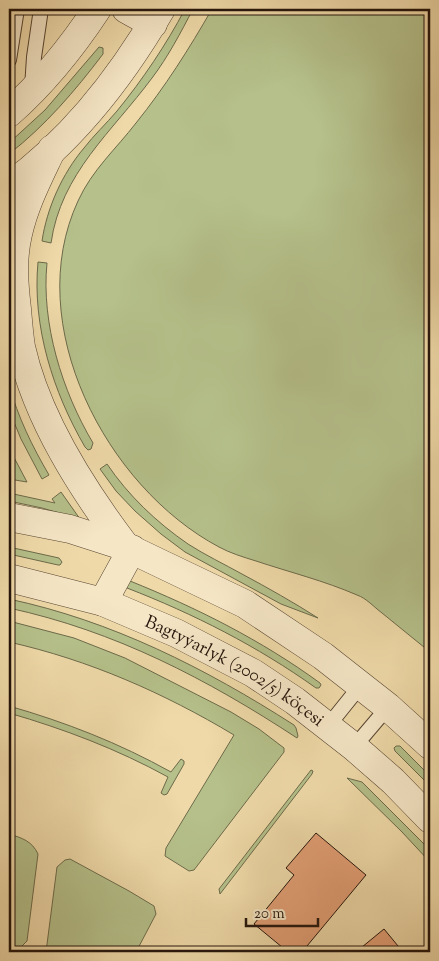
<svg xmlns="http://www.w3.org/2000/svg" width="439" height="961" font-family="'Sorts Mill Goudy',serif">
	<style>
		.green { fill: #b5c08a; stroke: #6c6a4a }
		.building { fill: #e29e74; stroke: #24140b }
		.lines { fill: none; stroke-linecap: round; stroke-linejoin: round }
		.service-casing { stroke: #574532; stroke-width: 16 }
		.tertiary-casing { stroke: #574532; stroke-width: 29 }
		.service { stroke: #f5e6c6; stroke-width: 14 }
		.tertiary { stroke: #f5e6c6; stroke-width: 28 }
		.labels { text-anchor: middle; stroke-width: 5; stroke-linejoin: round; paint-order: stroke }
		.street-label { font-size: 18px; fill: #24140b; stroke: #f5e6c6 }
	</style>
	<rect width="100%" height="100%" fill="#efd9a8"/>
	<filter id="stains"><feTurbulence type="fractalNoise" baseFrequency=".004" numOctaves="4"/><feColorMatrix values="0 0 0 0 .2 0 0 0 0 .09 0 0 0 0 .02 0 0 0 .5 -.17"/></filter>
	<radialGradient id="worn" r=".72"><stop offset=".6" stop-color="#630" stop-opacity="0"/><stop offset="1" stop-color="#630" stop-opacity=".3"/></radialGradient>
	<g class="green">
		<path d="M 185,9 L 193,9 C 181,32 168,57 152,78 C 112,132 61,173 51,243 L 42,241 C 47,208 62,174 84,148 C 94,135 106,124 117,111 C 143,79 166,45 185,9 Z"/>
		<path d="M 212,9 L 430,9 L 430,652 C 414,639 398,626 382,613 C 374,607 366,598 357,595 C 325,581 289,572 256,561 C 243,557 230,553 219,547 C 106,487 21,324 78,201 C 92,170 116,149 136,123 C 165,87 189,49 212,9 Z"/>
		<path d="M 99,47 L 103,48 L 103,54 C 75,91 45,126 9,154 L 9,143 L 45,110 Z"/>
		<path d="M 38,262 L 47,263 C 41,323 62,391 93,443 L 91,449 L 88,450 L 85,447 C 53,392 32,326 38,262 Z"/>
		<path d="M 9,385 C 18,417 32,446 49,475 L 42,479 L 21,439 L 9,410 Z"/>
		<path d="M 9,448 L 27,482 L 9,479 Z"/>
		<path d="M 107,464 C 128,495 156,522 188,544 C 205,555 224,564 242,574 C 268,588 293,602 318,618 L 281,604 L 185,552 L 161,534 L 135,511 L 116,491 L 100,469 Z"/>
		<path d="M 61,492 L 80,519 L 42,508 L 9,501 L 9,493 L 55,503 L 52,499 Z"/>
		<path d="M 9,547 L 59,558 L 62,562 L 60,565 L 58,565 L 9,554 Z"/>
		<path d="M 130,581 C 197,608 261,640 320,683 L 321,685 L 319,688 L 316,688 C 257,646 194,614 127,588 L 125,585 Z"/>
		<path d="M 9,599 C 112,621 205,668 294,725 L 296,728 L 298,736 L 297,738 C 207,679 115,631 9,608 Z"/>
		<path d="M 9,621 L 74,638 L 125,658 L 231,712 L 259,729 L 284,748 L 284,752 L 194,870 L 189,871 L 165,856 L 166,848 L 234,735 C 164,693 89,660 9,642 Z"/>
		<path d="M 9,706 C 65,722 119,743 171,772 L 181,759 L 184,761 L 184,764 L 167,794 L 164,795 L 161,793 L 168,777 C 117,749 64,729 9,713 Z"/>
		<path d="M 396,746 L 400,746 L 430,776 L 430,786 L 395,751 L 394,748 Z"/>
		<path d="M 311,770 L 313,771 L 312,774 L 220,894 L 219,889 Z"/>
		<path d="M 347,778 L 362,782 L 430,850 L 430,860 L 429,861 L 402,832 Z"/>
		<path d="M 9,834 C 22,838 32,841 38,854 L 27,941 L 16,952 L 9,952 Z"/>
		<path d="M 70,859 L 129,891 L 154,906 L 156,914 L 136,952 L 46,952 L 57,867 L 65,860 Z"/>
	</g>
	<g class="building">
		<path d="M 316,833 L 366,875 L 302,952 L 288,952 L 254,924 L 294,875 L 286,868 Z"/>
		<path d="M 384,929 L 403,952 L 356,952 Z"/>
	</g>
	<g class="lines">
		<g class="service-casing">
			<g id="service">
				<path d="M 9,60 L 17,9"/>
				<path d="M 32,88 L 34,57 L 41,9"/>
				<path d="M 328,726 L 361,685"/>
				<path d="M 354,747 L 388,707"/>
			</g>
		</g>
		<g class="tertiary-casing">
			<g id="tertiary">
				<path d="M 126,9 L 153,24"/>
				<path d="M 9,113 C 43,83 72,47 97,9"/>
				<path d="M 52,149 C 39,177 25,203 18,234 C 12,259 14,284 17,309 C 18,321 19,334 21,347 C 37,419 82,489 126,547"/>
				<path d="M 9,186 C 73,140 122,76 161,9"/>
				<path d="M 9,517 L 70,529 L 126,547 L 245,604 L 323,656 L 388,707 L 430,745"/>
				<path id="s1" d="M 9,578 L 103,602 L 176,633 L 253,673 L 295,701 L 354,747 L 393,781 L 430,819"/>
				<path d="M 103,602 L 132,549"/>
			</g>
		</g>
		<use href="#service" class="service"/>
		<use href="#tertiary" class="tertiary"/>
	</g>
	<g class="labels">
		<g class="street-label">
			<text dy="6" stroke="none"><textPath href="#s1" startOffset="246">Bagtyýarlyk (2002/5) köçesi</textPath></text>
		</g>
	</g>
	<rect width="439" height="961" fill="none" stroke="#efd9a8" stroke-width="30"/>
	<rect x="10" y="10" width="419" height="941" fill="none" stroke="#24140b" stroke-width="2.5"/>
	<rect x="15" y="15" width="409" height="931" fill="none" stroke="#24140b"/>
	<path d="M246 918v8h72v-8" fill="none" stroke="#24140b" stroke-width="2.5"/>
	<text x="254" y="918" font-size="15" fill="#24140b" stroke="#f5e6c6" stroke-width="4" paint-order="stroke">20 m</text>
	<rect width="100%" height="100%" filter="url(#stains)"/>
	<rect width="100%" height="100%" fill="url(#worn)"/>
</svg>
